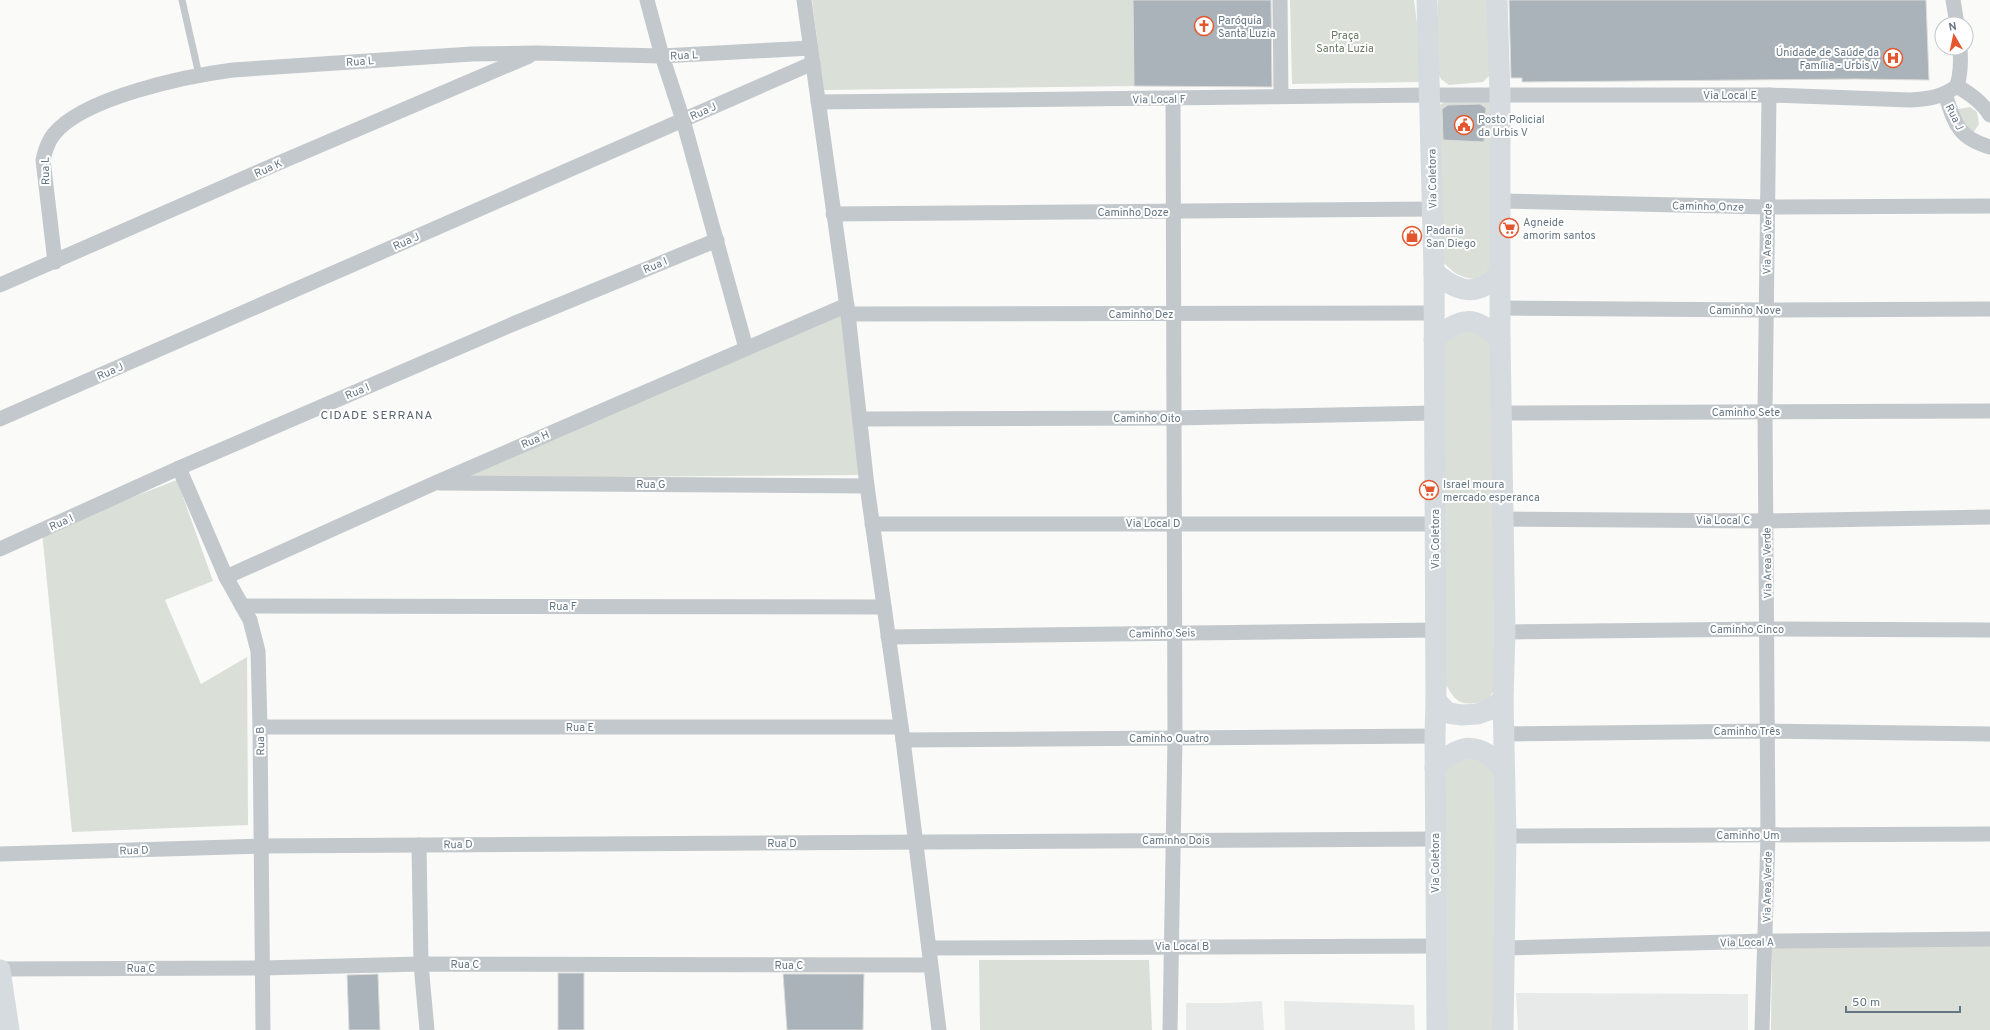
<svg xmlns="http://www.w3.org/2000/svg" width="1990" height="1030" font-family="Overpass,sans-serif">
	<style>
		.built { fill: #e8e9e9 }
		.green { fill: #dadfd7 }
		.building { fill: #aab3b9; stroke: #dcdcda }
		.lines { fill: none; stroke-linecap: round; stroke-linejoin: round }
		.lane { stroke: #c3c8cc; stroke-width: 7 }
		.street { stroke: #c3c8cc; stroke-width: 15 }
		.secondary { stroke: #d6dbdf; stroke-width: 21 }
		.labels { text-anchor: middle; stroke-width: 4; stroke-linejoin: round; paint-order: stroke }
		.poi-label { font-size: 11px; fill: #657683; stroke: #fff; text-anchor: start }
		.park-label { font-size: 11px; fill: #687a64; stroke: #fff }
		.street-label { font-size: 11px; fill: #657683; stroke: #fff }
		.neighbourhood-label { font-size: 12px; letter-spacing: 1px; fill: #57646e; stroke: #fff }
	</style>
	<rect width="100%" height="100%" fill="#fafaf8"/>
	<g class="built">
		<path d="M 1516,993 L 1748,994 L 1748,1030 L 1518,1030 Z"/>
		<path d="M 1262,1001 L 1264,1030 L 1186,1030 L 1186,1003 L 1228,1003 Z"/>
		<path d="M 1284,1001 L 1414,1005 L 1415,1030 L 1285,1030 Z"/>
	</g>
	<g class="green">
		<path d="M 812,0 L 1133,0 L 1134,86 L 824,90 Z"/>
		<path d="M 1290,0 L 1414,0 L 1419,39 L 1419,82 L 1292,84 Z"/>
		<path d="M 1438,0 L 1491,0 L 1491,74 L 1483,82 L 1449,85 L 1441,79 L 1436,67 Z"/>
		<path d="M 1485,99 L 1492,104 L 1491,267 L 1477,279 C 1462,278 1454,274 1444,263 L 1437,116 L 1440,105 L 1447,100 Z"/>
		<path d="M 1970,107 L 1977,112 L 1979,124 L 1973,133 L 1956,115 L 1959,109 Z"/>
		<path d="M 843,310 L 862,475 L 458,478 Z"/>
		<path d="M 1469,326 L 1495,348 L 1495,689 L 1487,701 C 1460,706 1457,705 1444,681 L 1440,347 Z"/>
		<path d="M 177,480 L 213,581 L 165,600 L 201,684 L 247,657 L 248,825 L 72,832 L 42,532 Z"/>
		<path d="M 1476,755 L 1497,770 L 1499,1030 L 1444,1030 L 1443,771 L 1451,763 Z"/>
		<path d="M 1990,945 L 1990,1030 L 1771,1030 L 1772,946 Z"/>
		<path d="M 979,960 L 1149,960 L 1152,1030 L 980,1030 Z"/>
	</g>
	<g class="building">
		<path d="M 1133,0 L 1271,0 L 1272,87 L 1134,86 Z"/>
		<path d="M 1509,0 L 1926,0 L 1929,80 L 1857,79 L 1522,82 L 1522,78 L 1511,78 Z"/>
		<path d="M 1480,104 L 1486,108 L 1484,142 L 1443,140 L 1442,109 L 1448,105 Z"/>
		<rect x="558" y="973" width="26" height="57"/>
		<path d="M 378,974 L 380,1030 L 349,1030 L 347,975 Z"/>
		<path d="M 783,974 L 864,974 L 863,1030 L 787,1030 Z"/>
	</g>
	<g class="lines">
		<path class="lane" d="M 182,0 L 199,75"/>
		<g class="street">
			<path d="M 647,0 L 662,56 L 683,120 L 746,348"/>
			<path d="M 804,0 L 848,314 L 867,486 L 903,740 L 939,1030"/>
			<path d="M 1280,0 L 1281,96"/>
			<path d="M 1953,0 L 1957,24"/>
			<path d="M 1957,86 C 1970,94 1982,102 1990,115"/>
			<path d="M 1957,86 C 1961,73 1961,61 1960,48"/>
			<path d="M 1945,94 C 1955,124 1958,138 1990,147"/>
			<path d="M 818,102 L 1430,95 L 1769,95 L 1910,100 C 1929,99 1942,97 1957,86"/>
			<path d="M 1499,201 L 1767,207 L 1990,206"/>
			<path d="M 833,214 L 1433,209"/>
			<path d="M 55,262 L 43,160 C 45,151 48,141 54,134 C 84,97 187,76 233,70 L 472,54 L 537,53 L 662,56 L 811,48"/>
			<path d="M 0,285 L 267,168 L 529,56"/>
			<path d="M 1500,308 L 1766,310 L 1990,309"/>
			<path d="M 848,314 L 1434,313"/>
			<path d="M 1501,413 L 1990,411"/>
			<path d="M 0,419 L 813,63"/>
			<path d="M 860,419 L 1174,418 L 1434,413"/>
			<path d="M 179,468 L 226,577 L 250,620 L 258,651 L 260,727 L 263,1030"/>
			<path d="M 440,483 L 867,486"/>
			<path d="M 1503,519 L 1766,521 L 1990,517"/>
			<path d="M 872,524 L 1435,524"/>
			<path d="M 0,549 L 179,468 L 513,324 L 717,240"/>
			<path d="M 226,577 L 435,483 L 847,305"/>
			<path d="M 242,606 L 884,607"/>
			<path d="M 1505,632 L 1767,629 L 1990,630"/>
			<path d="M 888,637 L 1435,630"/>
			<path d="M 260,727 L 901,727"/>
			<path d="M 1504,734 L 1768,731 L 1990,734"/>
			<path d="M 903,740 L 1435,736"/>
			<path d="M 1506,836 L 1990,834"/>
			<path d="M 419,845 L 421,964 L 427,1030"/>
			<path d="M 0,854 L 261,846 L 1435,839"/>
			<path d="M 929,948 L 1436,946"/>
			<path d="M 1504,948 L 1766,941 L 1990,939"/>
			<path d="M 0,969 L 262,968 L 421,964 L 930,965"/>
			<path d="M 1170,1030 L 1175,738 L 1173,99"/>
			<path d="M 1762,1030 L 1768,836 L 1765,412 L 1769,95"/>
		</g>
		<g class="secondary">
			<path d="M 1427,0 L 1434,272 L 1436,701 L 1435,736 L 1437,1030"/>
			<path d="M 1497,0 L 1500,96 L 1500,340 L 1505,632 L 1503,700 L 1506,836 L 1503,1030"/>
			<path d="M 1434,272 C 1457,292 1479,299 1499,272"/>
			<path d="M 1434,340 C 1459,317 1475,314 1500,340"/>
			<path d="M 1436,701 L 1448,713 L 1462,715 L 1477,714 L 1491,709 L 1503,700"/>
			<path d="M 1435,768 C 1460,742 1481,741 1504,770"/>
			<path d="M 0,970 L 9,1030"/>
		</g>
	</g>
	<defs>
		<g id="church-ring" transform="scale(1)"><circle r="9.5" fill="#fff" stroke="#e4572e" stroke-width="1.5"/><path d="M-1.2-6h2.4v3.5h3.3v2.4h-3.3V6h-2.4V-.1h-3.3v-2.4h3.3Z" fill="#e4572e"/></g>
		<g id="hospital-ring" transform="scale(1)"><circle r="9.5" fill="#fff" stroke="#e4572e" stroke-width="1.5"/><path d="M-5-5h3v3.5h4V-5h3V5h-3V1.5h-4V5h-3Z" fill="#e4572e"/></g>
		<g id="civic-ring" transform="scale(1)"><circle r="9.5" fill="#fff" stroke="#e4572e" stroke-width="1.5"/><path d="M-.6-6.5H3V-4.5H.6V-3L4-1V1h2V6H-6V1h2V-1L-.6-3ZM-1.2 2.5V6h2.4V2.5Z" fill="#e4572e"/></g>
		<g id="supermarket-ring" transform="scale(1)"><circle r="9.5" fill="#fff" stroke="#e4572e" stroke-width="1.5"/><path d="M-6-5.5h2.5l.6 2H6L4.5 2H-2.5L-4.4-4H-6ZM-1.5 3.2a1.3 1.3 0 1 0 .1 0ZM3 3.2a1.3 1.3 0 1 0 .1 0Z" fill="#e4572e"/></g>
		<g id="shop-ring" transform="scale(1)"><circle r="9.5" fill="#fff" stroke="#e4572e" stroke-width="1.5"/><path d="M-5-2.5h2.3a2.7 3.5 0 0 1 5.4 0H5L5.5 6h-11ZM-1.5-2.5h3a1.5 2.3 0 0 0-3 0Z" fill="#e4572e"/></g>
	</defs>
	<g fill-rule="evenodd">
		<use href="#church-ring" x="1204" y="26"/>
		<use href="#hospital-ring" x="1893" y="58"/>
		<use href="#civic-ring" x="1464" y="125"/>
		<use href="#supermarket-ring" x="1509" y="228"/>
		<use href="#shop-ring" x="1412" y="236"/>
		<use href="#supermarket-ring" x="1429" y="490"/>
	</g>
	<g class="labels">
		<g class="poi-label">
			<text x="1218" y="24">Paróquia<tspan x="1218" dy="13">Santa Luzia</tspan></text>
			<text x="1879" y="56" text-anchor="end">Únidade de Saúde da<tspan x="1879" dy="13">Família - Urbis V</tspan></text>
			<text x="1478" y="123">Posto Policial<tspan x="1478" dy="13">da Urbis V</tspan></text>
			<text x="1523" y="226">Agneide<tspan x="1523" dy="13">amorim santos</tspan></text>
			<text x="1426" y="234">Padaria<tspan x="1426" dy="13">San Diego</tspan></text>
			<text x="1443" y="488">Israel moura<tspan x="1443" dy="13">mercado esperanca</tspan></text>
		</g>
		<g class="park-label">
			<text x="1345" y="39">Praça<tspan x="1345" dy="13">Santa Luzia</tspan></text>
		</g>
		<g class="street-label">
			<text transform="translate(684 55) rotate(-3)" y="4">Rua L</text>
			<text transform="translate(360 61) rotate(-4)" y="4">Rua L</text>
			<text x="1730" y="99">Via Local E</text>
			<text transform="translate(1159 99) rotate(-1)" y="4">Via Local F</text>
			<text transform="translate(703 111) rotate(-24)" y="4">Rua J</text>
			<text transform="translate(1955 117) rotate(64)" y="4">Rua J</text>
			<text transform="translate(268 168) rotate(-24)" y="4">Rua K</text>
			<text transform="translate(45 171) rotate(-91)" y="4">Rua L</text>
			<text transform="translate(1432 179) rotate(-91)" y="4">Via Coletora</text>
			<text transform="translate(1708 206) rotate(1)" y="4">Caminho Onze</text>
			<text x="1133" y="216">Caminho Doze</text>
			<text transform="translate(1767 239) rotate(-89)" y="4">Via Area Verde</text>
			<text transform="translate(406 241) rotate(-24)" y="4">Rua J</text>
			<text transform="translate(655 265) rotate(-23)" y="4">Rua I</text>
			<text x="1745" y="314">Caminho Nove</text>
			<text x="1141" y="318">Caminho Dez</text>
			<text transform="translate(110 371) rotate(-24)" y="4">Rua J</text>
			<text transform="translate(357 391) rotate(-23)" y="4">Rua I</text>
			<text x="1746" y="416">Caminho Sete</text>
			<text x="1147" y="422">Caminho Oito</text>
			<text transform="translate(535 439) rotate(-23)" y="4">Rua H</text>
			<text x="651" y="488">Rua G</text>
			<text x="1723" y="524">Via Local C</text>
			<text transform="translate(61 522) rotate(-24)" y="4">Rua I</text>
			<text x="1153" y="527">Via Local D</text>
			<text transform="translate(1435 539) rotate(-90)" y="4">Via Coletora</text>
			<text transform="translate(1767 563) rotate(-91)" y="4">Via Area Verde</text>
			<text x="563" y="610">Rua F</text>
			<text x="1747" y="633">Caminho Cinco</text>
			<text transform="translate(1162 633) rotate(-1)" y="4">Caminho Seis</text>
			<text x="580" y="731">Rua E</text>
			<text x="1747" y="735">Caminho Três</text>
			<text x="1169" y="742">Caminho Quatro</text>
			<text transform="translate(260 741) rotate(-91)" y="4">Rua B</text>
			<text x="1748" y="839">Caminho Um</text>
			<text x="1176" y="844">Caminho Dois</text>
			<text x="782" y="847">Rua D</text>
			<text transform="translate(458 844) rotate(-1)" y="4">Rua D</text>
			<text transform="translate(134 850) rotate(-2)" y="4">Rua D</text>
			<text transform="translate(1435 863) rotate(-90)" y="4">Via Coletora</text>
			<text transform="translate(1767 887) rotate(-89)" y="4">Via Area Verde</text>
			<text transform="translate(1747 942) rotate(-1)" y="4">Via Local A</text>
			<text x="1182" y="950">Via Local B</text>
			<text x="465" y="968">Rua C</text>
			<text x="789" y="969">Rua C</text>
			<text x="141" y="972">Rua C</text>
		</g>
		<g class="neighbourhood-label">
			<text x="377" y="419">CIDADE SERRANA</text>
		</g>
	</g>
	<g transform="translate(1954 36) rotate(351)"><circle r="19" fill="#ffffff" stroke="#c1c8cd"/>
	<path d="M0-3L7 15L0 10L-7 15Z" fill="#e4572e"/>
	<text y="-6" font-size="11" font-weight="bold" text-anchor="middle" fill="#657683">N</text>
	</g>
	<path d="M1846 1006v6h114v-6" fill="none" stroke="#657683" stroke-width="2"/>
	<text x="1852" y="1006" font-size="12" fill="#657683" stroke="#ffffff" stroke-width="3" paint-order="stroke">50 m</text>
</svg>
